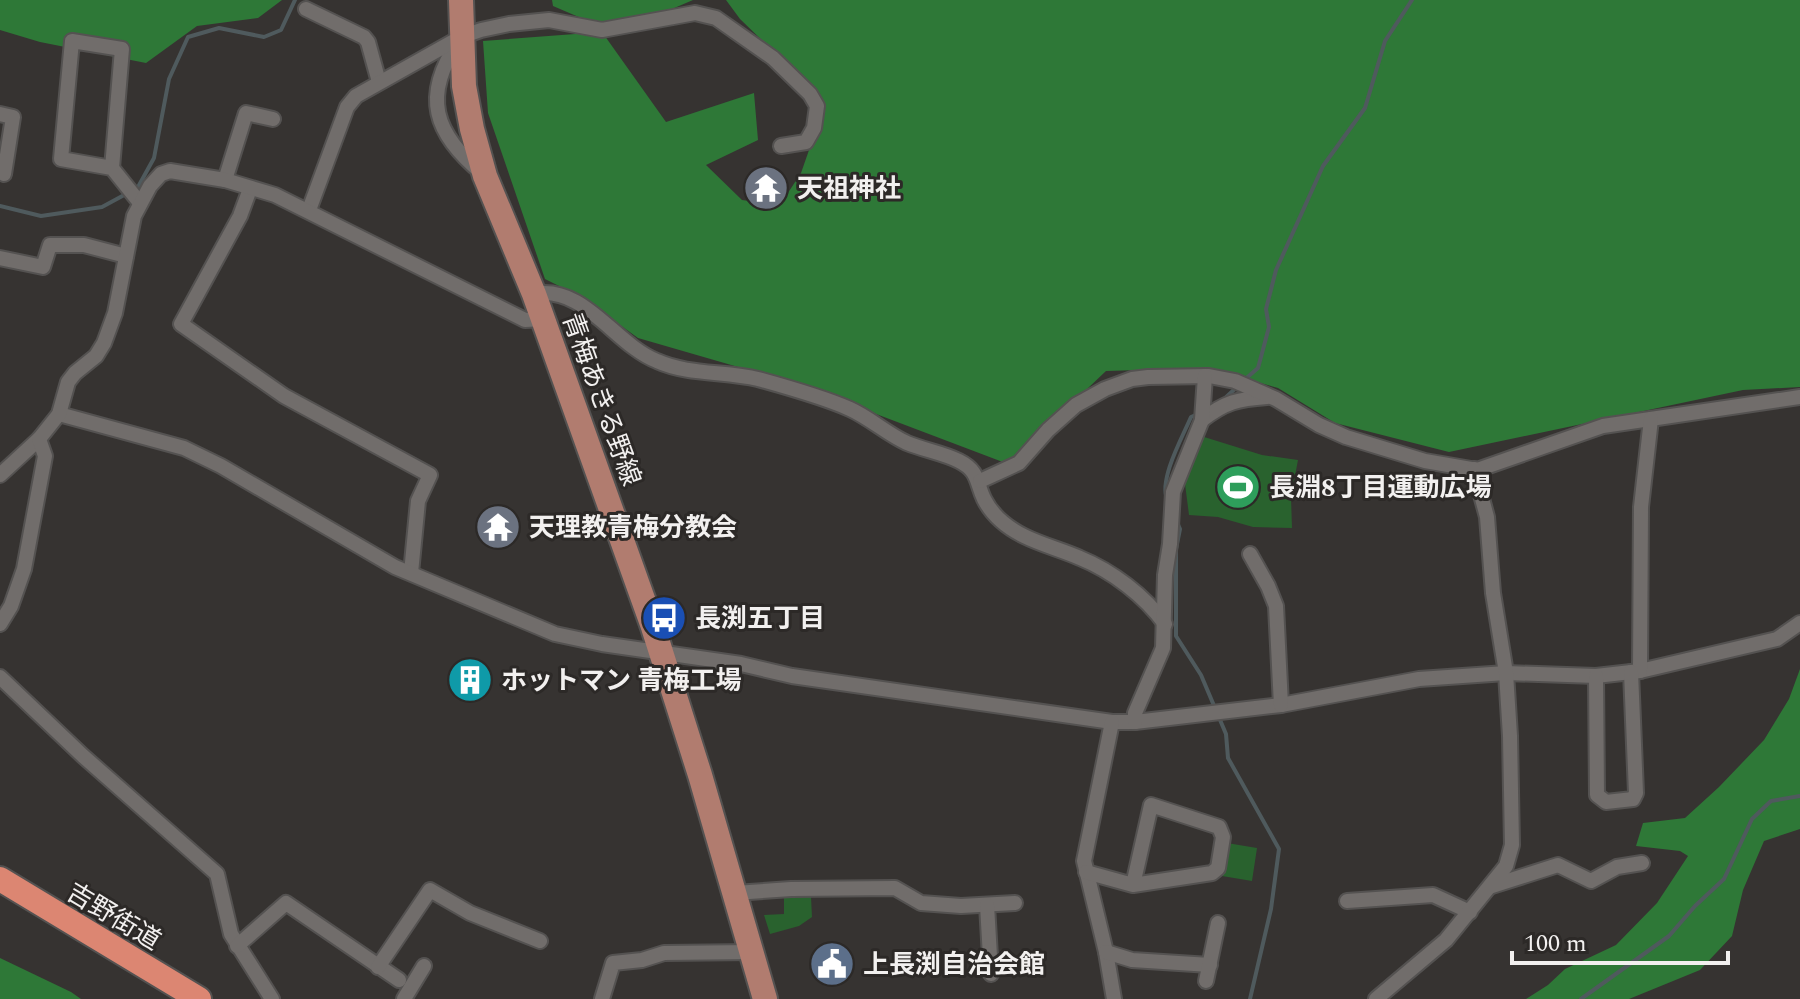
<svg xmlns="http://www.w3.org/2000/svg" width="1800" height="999" font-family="Spectral,'Noto Sans JP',serif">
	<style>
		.green { fill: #29622e }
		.forest { fill: #2e7837 }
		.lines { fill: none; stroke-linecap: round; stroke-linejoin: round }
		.stream { stroke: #4f5a5d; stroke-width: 4 }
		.street-casing { stroke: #545251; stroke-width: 18 }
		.primary-casing { stroke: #545251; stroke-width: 28 }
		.highway-casing { stroke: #545251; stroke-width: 28 }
		.street { stroke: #716d6b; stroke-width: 14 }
		.primary { stroke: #b17c6f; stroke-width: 24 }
		.highway { stroke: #dc8672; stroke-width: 24 }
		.labels { text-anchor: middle; stroke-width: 6; stroke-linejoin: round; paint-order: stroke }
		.poi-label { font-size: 26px; font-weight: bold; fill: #f2f0ef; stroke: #2c2927; text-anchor: start }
		.street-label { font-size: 26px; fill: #f2f0ef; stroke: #2c2927 }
	</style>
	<rect width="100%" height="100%" fill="#363331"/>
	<g class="green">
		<path d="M 1201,436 L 1262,455 L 1298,460 L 1291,497 L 1292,528 L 1253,527 L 1218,517 L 1189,515 L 1184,476 Z"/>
		<path d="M 1227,843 L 1257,848 L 1252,881 L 1222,876 Z"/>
		<path d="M 811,897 L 812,917 L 799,926 L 770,934 L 764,915 L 784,914 L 784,898 Z"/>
	</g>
	<g class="forest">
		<path d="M 0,0 L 282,0 L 258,18 L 197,26 L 146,63 L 40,42 L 0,30 Z"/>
		<path d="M 552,0 L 693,0 L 616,33 L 553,6 Z"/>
		<path d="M 726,0 L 1800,0 L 1800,387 L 1743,390 L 1449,452 L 1335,423 L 1278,388 L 1207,368 L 1106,371 L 1008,464 L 797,384 L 638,338 L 581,297 L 545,279 L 488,113 L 483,41 L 602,32 L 666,122 L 754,93 L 758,140 L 706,165 L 742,200 L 780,205 L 801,173 L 823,110 L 801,78 L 740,19 Z"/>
		<path d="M 1800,669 L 1800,829 L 1764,841 L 1743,890 L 1732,936 L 1700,970 L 1629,999 L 1526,999 L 1548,985 L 1565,969 L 1616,945 L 1657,903 L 1688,856 L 1680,851 L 1636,846 L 1643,823 L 1685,818 L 1719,787 L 1764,740 L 1789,699 Z"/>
		<path d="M 0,958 L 71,992 L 81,999 L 0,999 Z"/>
	</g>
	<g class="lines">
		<g class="stream">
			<path d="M 134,189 L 138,187 L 154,158 L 169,79 L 188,37 L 219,28 L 264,37 L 281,30 L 295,0"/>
			<path d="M 0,206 L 41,216 L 102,207 L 126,194"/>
			<path d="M 1243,381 L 1258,368 L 1269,327 L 1266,309 L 1276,270 L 1323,166 L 1365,108 L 1385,41 L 1412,0"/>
			<path d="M 1223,400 L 1237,387"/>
			<path d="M 1167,499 C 1159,479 1182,438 1191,417 L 1198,414"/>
			<path d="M 1177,522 L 1180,529 L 1176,549 L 1176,636 L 1201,675 L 1226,734 L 1228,758 L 1279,849 L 1271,909 L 1250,999"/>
			<path d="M 1581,999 L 1669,936 L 1695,906 L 1724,879 L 1752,819 L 1771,801 L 1800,796"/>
		</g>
		<g class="street-casing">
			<g id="street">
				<path d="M 306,9 L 364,37 L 368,42 L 379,82"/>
				<path d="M 459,41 C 421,96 434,134 483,174"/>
				<path d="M 0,114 L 13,117 L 4,174"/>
				<path d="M 112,168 L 61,159 L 72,41 L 122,49 L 112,168 L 140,203"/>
				<path d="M 225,180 L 246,113 L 273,119"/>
				<path d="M 250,189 L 240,216 L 181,324 L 284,396 L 430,475 L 418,501 L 411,573"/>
				<path d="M 309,210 L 347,107 L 356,96 L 461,37 L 481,30 L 509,24 L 549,20 L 602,30 L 695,13 L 716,18 L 773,58 L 810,94 L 817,106 L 814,128 L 806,142 L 781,146"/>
				<path d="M 0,258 L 43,267 L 50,245 L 84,245 L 126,256"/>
				<path d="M 534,294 C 585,285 614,344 657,361 C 688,375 725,371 758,379 C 787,387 823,397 850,409 C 870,418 887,434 907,443 C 924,450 943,453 959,461 C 979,471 976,482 984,499 C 992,515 1008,528 1024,536 C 1042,545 1062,550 1080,558 C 1112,571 1145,596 1165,624"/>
				<path d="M 59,414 L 184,448 L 221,466 L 395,567 L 555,634 L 602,644 L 741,664 L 792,676 L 1112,722 L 1135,722 L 1281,705 L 1419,679 L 1506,673 L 1596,676 L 1640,671 L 1777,639 L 1800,623"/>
				<path d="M 1202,420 C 1225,402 1238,399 1267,397"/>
				<path d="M 0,475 L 39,439"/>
				<path d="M 980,481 L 1019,463 L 1048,430 L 1076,405 L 1105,389 L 1132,379 L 1148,377 L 1209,376 L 1235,381 L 1276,399 L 1319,425 L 1346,437 L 1425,461 L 1477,470 L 1603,426 L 1800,397"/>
				<path d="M 1250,554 L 1268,586 L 1276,606 L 1281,705"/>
				<path d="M 0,624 L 11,606 L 24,569 L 45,456 L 39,439 L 59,414 L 68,382 L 75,373 L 96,356 L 104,343 L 115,313 L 134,216 L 150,186 L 161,174 L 170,171 L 225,180 L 275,195 L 525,320 L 543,319"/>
				<path d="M 1640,671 L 1641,507 L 1651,419"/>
				<path d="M 1596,676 L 1597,795 L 1606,802 L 1633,799 L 1636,793 L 1631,672"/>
				<path d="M 0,677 L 83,756 L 217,874 L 231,934 L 272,999"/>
				<path d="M 1112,722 L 1084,861 L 1106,952 L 1114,999"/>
				<path d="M 1135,722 L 1135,713 L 1163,648 L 1165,575 L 1170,544 L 1173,492 L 1202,420 L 1205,376"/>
				<path d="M 1086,872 L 1133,885 L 1212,873 L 1218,868 L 1223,837 L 1219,827 L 1151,805 L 1133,885"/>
				<path d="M 1492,886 L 1558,865 L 1591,881 L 1617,867 L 1642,863"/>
				<path d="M 735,893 L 791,889 L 895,888 L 921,903 L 961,906 L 1015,903"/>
				<path d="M 1347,901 L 1433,895 L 1470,912"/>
				<path d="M 987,905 L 991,974"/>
				<path d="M 237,946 L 286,903 L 399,980"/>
				<path d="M 1106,952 L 1132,960 L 1210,965"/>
				<path d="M 378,967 L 430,890 L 470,913 L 540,941"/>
				<path d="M 1206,981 L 1218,923"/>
				<path d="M 404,999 L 424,966"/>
				<path d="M 602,999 L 613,963 L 642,960 L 664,953 L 752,952"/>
				<path d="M 1376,999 L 1446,940 L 1506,866 L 1512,845 L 1510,736 L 1506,673 L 1493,593 L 1487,517 L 1474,469"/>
			</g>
		</g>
		<g class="primary-casing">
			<path id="primary" d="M 461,0 L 464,86 L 472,129 L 485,176 L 534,294 L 653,627 L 700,775 L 765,999"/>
		</g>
		<g class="highway-casing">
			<path id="highway" d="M 0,879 L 199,999"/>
		</g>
		<use href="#street" class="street"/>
		<use href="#primary" class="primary"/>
		<use href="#highway" class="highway"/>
	</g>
	<defs>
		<g id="temple-disc" transform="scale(2.3)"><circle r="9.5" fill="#6b7280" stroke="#2c2927"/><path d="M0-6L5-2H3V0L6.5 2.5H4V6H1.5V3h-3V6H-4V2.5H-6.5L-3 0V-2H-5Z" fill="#fff"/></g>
		<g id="stadium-disc" transform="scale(2.3)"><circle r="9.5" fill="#2e9e5b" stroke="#2c2927"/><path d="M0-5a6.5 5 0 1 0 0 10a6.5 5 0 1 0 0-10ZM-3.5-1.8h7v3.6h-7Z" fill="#fff"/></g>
		<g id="bus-disc" transform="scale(2.3)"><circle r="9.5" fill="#1a4fb4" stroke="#2c2927"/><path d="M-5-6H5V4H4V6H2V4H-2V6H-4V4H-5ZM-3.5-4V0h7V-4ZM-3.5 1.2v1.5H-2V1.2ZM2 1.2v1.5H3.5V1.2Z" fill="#fff"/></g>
		<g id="building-disc" transform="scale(2.3)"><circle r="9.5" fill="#0f9aa8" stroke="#2c2927"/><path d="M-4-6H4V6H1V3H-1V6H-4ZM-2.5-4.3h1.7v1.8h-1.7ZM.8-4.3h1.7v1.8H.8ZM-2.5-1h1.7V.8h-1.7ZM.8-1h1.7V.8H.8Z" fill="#fff"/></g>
		<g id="civic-disc" transform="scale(2.3)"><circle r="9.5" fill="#5c6f8a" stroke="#2c2927"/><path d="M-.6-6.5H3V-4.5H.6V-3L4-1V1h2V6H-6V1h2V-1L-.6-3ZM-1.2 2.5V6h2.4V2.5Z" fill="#fff"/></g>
	</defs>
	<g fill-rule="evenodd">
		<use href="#temple-disc" x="766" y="188"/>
		<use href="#stadium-disc" x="1238" y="487"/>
		<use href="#temple-disc" x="498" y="527"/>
		<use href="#bus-disc" x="664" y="618"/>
		<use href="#building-disc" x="470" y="680"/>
		<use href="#civic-disc" x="832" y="964"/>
	</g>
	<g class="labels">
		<g class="poi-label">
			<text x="797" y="197">天祖神社</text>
			<text x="1269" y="496">長淵8丁目運動広場</text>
			<text x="529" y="536">天理教青梅分教会</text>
			<text x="695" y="627">長渕五丁目</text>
			<text x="501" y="689">ホットマン 青梅工場</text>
			<text x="863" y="973">上長渕自治会館</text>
		</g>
		<g class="street-label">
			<text transform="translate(602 399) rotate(70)" y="9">青梅あきる野線</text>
			<text transform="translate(114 916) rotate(31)" y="9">吉野街道</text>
		</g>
	</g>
	<path d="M1512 951v12h216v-12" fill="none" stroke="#f2f0ef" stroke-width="4"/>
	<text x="1524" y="951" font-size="24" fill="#f2f0ef" stroke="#2c2927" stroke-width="6" paint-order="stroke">100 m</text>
</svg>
